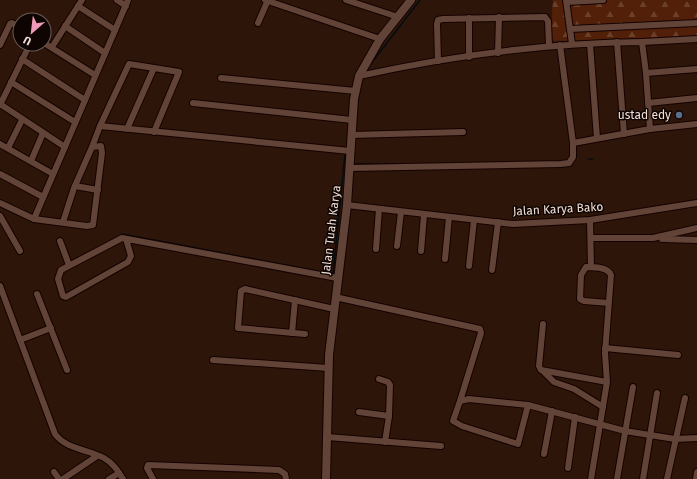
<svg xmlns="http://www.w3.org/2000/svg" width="697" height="479" font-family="'Fira Sans',sans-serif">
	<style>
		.forest { fill: url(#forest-firs) }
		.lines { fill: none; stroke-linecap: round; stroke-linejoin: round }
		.stream { stroke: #030c0f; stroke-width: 1.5 }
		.minor-casing { stroke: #150200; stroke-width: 8 }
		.secondary-casing { stroke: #150200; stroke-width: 10 }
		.minor { stroke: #614337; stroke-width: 6 }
		.secondary { stroke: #614337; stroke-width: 8 }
		.service-dot { fill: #5c6f8a; stroke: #0e0502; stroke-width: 1.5 }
		.labels { text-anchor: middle; stroke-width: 3; stroke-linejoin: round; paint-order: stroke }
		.poi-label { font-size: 12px; fill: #f1ded7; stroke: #0e0502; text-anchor: end }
		.street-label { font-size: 12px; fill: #f1ded7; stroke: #0e0502 }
	</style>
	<defs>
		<pattern id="forest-firs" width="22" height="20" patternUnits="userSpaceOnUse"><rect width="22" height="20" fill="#522008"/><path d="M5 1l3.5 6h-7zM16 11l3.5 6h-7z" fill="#6b402b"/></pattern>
	</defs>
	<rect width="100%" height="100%" fill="#2e150a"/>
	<path class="forest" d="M 553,0 L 697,0 L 697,39 L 550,41 Z"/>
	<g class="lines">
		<g class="stream">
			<path d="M 369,66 L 420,0"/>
			<path d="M 589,159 L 593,159"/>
			<path d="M 356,164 L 412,164"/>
			<path d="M 122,234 L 333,274 L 345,154"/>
		</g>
		<g class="minor-casing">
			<g id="minor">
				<path d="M 117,0 L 126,6"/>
				<path d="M 265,0 L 380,39"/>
				<path d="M 346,0 L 398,17"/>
				<path d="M 566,0 L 572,44"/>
				<path d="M 567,2 L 603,0"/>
				<path d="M 78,6 L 115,30"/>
				<path d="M 469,18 L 469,57"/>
				<path d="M 258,23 L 268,0"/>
				<path d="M 65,26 L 105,53"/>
				<path d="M 570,29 L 697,23"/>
				<path d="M 617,42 L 624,134"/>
				<path d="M 642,42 L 697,39"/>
				<path d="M 44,43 L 95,75"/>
				<path d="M 590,44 L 597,138"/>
				<path d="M 0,45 L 10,24 L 12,23 L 20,28"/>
				<path d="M 560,45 L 573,143 L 650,129 L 697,124"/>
				<path d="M 52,47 L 82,0"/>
				<path d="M 498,53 L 499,17"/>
				<path d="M 22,59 L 85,100"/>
				<path d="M 438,61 L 437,24 L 438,20 L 443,19 L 545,17 L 548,21 L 549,46"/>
				<path d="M 646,73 L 697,69"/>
				<path d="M 359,76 C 449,56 549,43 642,42 L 646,73 L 650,129"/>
				<path d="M 221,78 L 356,91"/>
				<path d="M 11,82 L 75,122"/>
				<path d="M 193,103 L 352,120"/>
				<path d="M 648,103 L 697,98"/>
				<path d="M 0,104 L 65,147"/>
				<path d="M 0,105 L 30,44"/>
				<path d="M 100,126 L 129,64 L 179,72 L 154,132"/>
				<path d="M 127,129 L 154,68"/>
				<path d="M 351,135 L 463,132"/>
				<path d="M 0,144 L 53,174"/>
				<path d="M 92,147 L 100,126 L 350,151"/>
				<path d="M 8,148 L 22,120"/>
				<path d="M 31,161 L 43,133"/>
				<path d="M 350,168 L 561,164 L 569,163 L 573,157 L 573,143"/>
				<path d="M 0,174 L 43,197"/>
				<path d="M 75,186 L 98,190"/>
				<path d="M 0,203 L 34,219 L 87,226 L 93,225 L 102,153 L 101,146 L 92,147 L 74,188 L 63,222"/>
				<path d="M 347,205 L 513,224 L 590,220 L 697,203"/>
				<path d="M 0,216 L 20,251"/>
				<path d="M 34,219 L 128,0"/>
				<path d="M 590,220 L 591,267"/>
				<path d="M 591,238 L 653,238 L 697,228"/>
				<path d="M 126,239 L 131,256 L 128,262 L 66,297 L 63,296 L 58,279 L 61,270 L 122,238 L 337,278"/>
				<path d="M 662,239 L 697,240"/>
				<path d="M 60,241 L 69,265"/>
				<path d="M 397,246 L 401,212"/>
				<path d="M 376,249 L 379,209"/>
				<path d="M 421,251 L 424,215"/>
				<path d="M 445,259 L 449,217"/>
				<path d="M 469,266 L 474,220"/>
				<path d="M 492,270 L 498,222"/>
				<path d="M 0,286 L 55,434 C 67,450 88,449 104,458 C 113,463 118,471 123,479"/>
				<path d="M 37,294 L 67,370"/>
				<path d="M 335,297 L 480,329 L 481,333 L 460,401"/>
				<path d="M 543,324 L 539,366 L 541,370 L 607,382"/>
				<path d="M 292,333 L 295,300"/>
				<path d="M 305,334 L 238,328 L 241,291 L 245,289 L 334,309"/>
				<path d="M 20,340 L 51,328"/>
				<path d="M 605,348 L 678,355"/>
				<path d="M 213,360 L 328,368"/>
				<path d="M 543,371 L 554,382 L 574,389 L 603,407"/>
				<path d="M 379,379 L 388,382 L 390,385 L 389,416"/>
				<path d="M 528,405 L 518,444 L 462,426 L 453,421 L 460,401 L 469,399 L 528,405 L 625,431 L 675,439 L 697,438"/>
				<path d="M 359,412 L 389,416 L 385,442"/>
				<path d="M 327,437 L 441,446"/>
				<path d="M 544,454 L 552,411"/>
				<path d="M 568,468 L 575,417"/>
				<path d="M 54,472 L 59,479"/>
				<path d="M 63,479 L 97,456"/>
				<path d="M 109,479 L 119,473"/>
				<path d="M 153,479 L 147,468 L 148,465 L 279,470 L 285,474 L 286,479"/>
				<path d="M 591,479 L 607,382 L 605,353 L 611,275 C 608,267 594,267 586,267 L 581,275 L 580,299 L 584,301 L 609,303"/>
				<path d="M 617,479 L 633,387"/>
				<path d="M 643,479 L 657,393"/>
				<path d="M 667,479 L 685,398"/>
				<path d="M 696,479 L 697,472"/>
			</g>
		</g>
		<g class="secondary-casing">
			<path id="secondary" d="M 326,479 L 329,355 L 347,205 L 354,99 L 359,76 L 380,39 L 411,0"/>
		</g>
		<use href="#minor" class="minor"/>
		<use href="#secondary" class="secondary"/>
	</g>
	<circle class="service-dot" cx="679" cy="115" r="4"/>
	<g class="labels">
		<g class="poi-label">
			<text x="671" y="119">ustad edy</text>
		</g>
		<g class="street-label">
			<text transform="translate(558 209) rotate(-3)" y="4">Jalan Karya Bako</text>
			<text transform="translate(331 230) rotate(-83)" y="4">Jalan Tuah Karya</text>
		</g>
	</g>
	<g transform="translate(32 32) rotate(208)"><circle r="19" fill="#0e0502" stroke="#695c57"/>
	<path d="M0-3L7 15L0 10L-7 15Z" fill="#ef9ab8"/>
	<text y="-6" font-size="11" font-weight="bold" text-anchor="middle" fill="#f1ded7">U</text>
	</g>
</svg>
